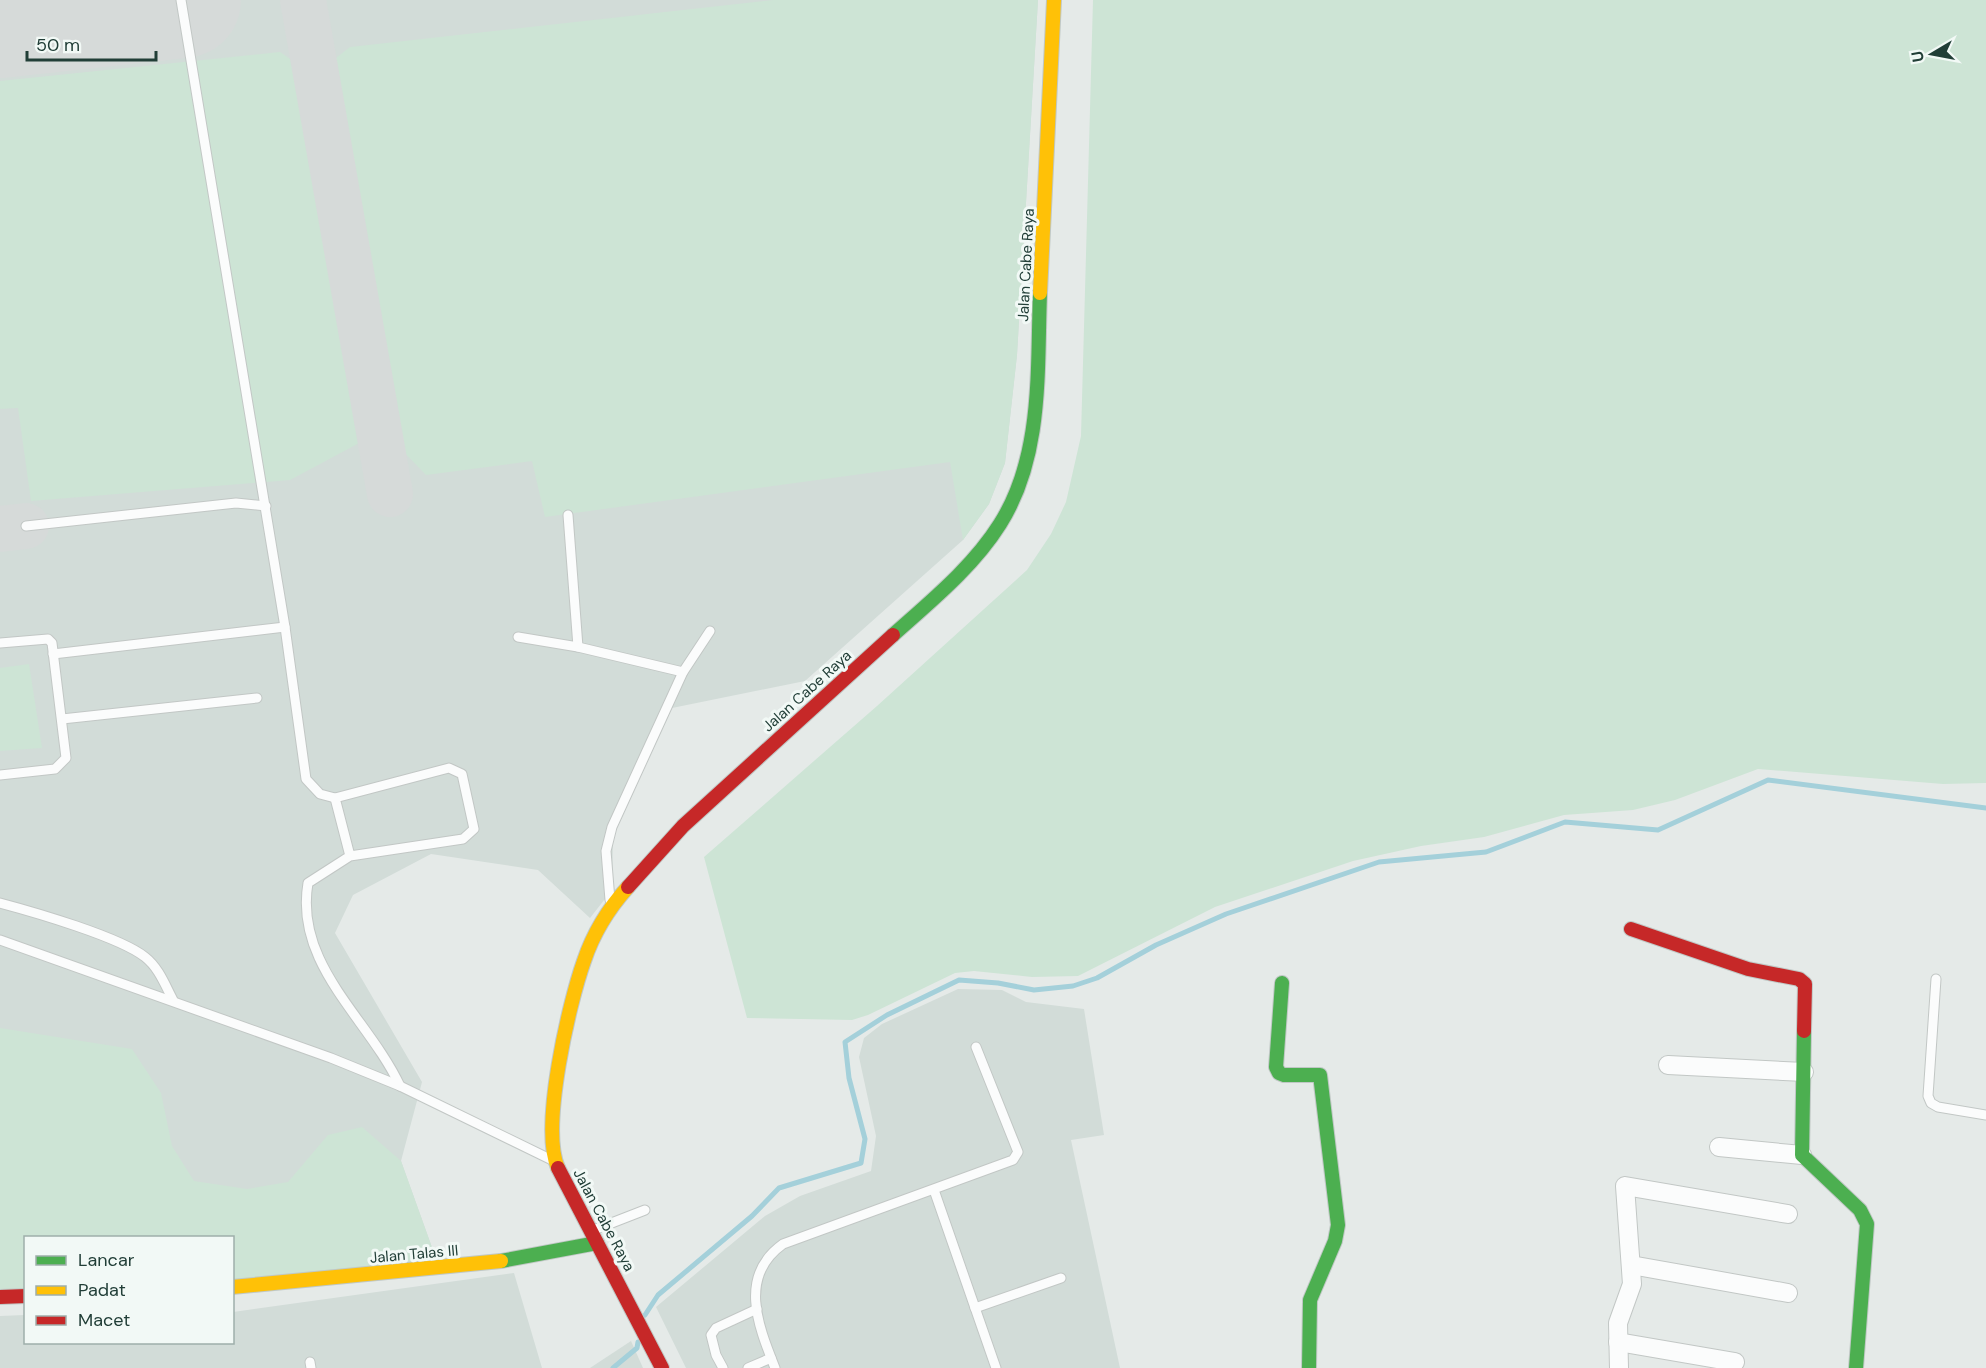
<svg xmlns="http://www.w3.org/2000/svg" width="1986" height="1368" font-family="'DM Sans',sans-serif">
	<style>
		.built { fill: #d2dcd8 }
		.green { fill: #cde4d5 }
		.lines { fill: none; stroke-linecap: round; stroke-linejoin: round }
		.stream { stroke: #a4d0da; stroke-width: 5 }
		.taxiway { stroke: #d6dad9; stroke-width: 46 }
		.runway { stroke: #d6dad9; stroke-width: 116 }
		.lane-casing { stroke: #c2c7c5; stroke-width: 11 }
		.street-casing { stroke: #c2c7c5; stroke-width: 20 }
		.fast-casing { stroke: #c0c8c5; stroke-width: 16 }
		.slow-casing { stroke: #c0c8c5; stroke-width: 16 }
		.jam-casing { stroke: #c0c8c5; stroke-width: 16 }
		.lane { stroke: #fbfcfc; stroke-width: 9 }
		.street { stroke: #fbfcfc; stroke-width: 18 }
		.fast { stroke: #4caf50; stroke-width: 14 }
		.slow { stroke: #ffc107; stroke-width: 14 }
		.jam { stroke: #c62828; stroke-width: 14 }
		.labels { text-anchor: middle; stroke-width: 6; stroke-linejoin: round; paint-order: stroke }
		.street-label { font-size: 15px; fill: #213e37; stroke: #f2f9f6 }
	</style>
	<rect width="100%" height="100%" fill="#e5eae8"/>
	<g class="built">
		<path d="M 0,0 L 1038,0 L 1017,355 L 1005,463 L 989,504 L 963,540 L 805,681 L 672,708 L 613,835 L 612,890 L 590,918 L 538,870 L 431,854 L 353,895 L 335,933 L 422,1082 L 401,1161 L 439,1267 L 232,1238 L 26,1238 L 0,1297 Z"/>
		<path d="M 958,989 L 1002,990 L 1026,1002 L 1084,1009 L 1104,1135 L 1071,1140 L 1120,1368 L 686,1368 L 656,1307 L 765,1216 L 800,1196 L 871,1171 L 876,1136 L 859,1057 L 864,1038 L 882,1024 Z"/>
		<path d="M 514,1273 L 542,1368 L 0,1368 L 0,1316 L 25,1315 L 26,1342 L 232,1342 L 233,1312 Z"/>
		<path d="M 631,1341 L 643,1368 L 590,1368 Z"/>
	</g>
	<g class="green">
		<path d="M 773,0 L 1038,0 L 1017,355 L 1005,463 L 989,504 L 963,540 L 950,462 L 545,517 L 532,461 L 426,475 L 401,449 L 332,61 L 350,47 Z"/>
		<path d="M 1093,0 L 1986,0 L 1986,783 L 1943,784 L 1758,769 L 1675,800 L 1633,810 L 1564,815 L 1484,837 L 1421,846 L 1353,861 L 1215,907 L 1078,976 L 1032,977 L 974,971 L 955,973 L 868,1015 L 852,1020 L 747,1018 L 704,857 L 877,706 L 1027,570 L 1051,534 L 1066,502 L 1081,436 Z"/>
		<path d="M 280,52 L 303,68 L 363,441 L 290,480 L 31,501 L 18,408 L 0,409 L 0,81 Z"/>
		<path d="M 29,664 L 42,748 L 0,751 L 0,668 Z"/>
		<path d="M 0,1028 L 132,1049 L 161,1093 L 172,1146 L 194,1181 L 247,1189 L 288,1182 L 328,1135 L 362,1127 L 401,1161 L 439,1267 L 233,1282 L 232,1238 L 26,1238 L 25,1297 L 0,1297 Z"/>
	</g>
	<g class="lines">
		<g class="stream">
			<path d="M 645,1315 L 658,1295 L 752,1216 L 779,1188 L 861,1163 L 865,1139 L 849,1078 L 845,1042 L 887,1015 L 959,980 L 998,983 L 1034,990 L 1073,986 L 1097,978 L 1156,945 L 1226,914 L 1379,862 L 1486,852 L 1565,822 L 1658,830 L 1768,780 L 1986,808"/>
			<path d="M 613,1368 L 637,1348 L 638,1342"/>
		</g>
		<g class="taxiway">
			<path d="M 303,0 L 390,494"/>
			<path d="M 0,529 L 26,526"/>
		</g>
		<path class="runway" d="M 0,20 L 183,0"/>
		<g class="lane-casing">
			<g id="lane">
				<path d="M 181,0 L 285,627 L 306,779 L 320,794 L 335,798"/>
				<path d="M 568,515 L 578,647"/>
				<path d="M 26,526 L 236,503 L 266,506"/>
				<path d="M 518,637 L 578,647 L 683,672"/>
				<path d="M 0,643 L 48,639 L 52,643 L 66,758 L 55,769 L 0,775"/>
				<path d="M 53,654 L 285,627"/>
				<path d="M 62,719 L 257,698"/>
				<path d="M 350,856 L 335,798 L 449,768 L 462,774 L 474,829 L 463,839 L 350,856 L 308,883 C 294,965 369,1019 400,1086"/>
				<path d="M 610,900 L 606,851 L 612,827 L 683,672 L 710,631"/>
				<path d="M 0,903 C 34,912 120,937 145,957 C 159,968 165,985 173,1000"/>
				<path d="M 0,940 L 331,1058 L 400,1086 L 552,1160"/>
				<path d="M 1936,979 L 1928,1096 L 1931,1103 L 1938,1107 L 1986,1115"/>
				<path d="M 934,1190 L 996,1368"/>
				<path d="M 591,1231 L 645,1210"/>
				<path d="M 975,1308 L 1061,1278"/>
				<path d="M 310,1362 L 311,1368"/>
				<path d="M 723,1368 L 716,1355 L 711,1335 L 716,1328 L 757,1309"/>
				<path d="M 748,1368 L 771,1358"/>
				<path d="M 775,1368 C 758,1325 738,1276 783,1244 L 1013,1160 L 1018,1152 L 976,1047"/>
			</g>
		</g>
		<g class="street-casing">
			<g id="street">
				<path d="M 1668,1065 L 1804,1072"/>
				<path d="M 1719,1147 L 1802,1155"/>
				<path d="M 1631,1265 L 1788,1293"/>
				<path d="M 1618,1342 L 1735,1362"/>
				<path d="M 1619,1368 L 1618,1323 L 1632,1284 L 1625,1186 L 1788,1214"/>
			</g>
		</g>
		<g class="fast-casing">
			<g id="fast">
				<path d="M 893,635 C 931,601 973,567 1000,524 C 1043,456 1037,371 1040,293"/>
				<path d="M 1282,983 L 1276,1067 L 1279,1073 L 1284,1075 L 1320,1075 L 1338,1225 L 1335,1241 L 1310,1300 L 1309,1368"/>
				<path d="M 1804,1031 L 1802,1155 L 1860,1210 L 1867,1224 L 1856,1368"/>
				<path d="M 501,1261 L 597,1243"/>
			</g>
		</g>
		<g class="slow-casing">
			<g id="slow">
				<path d="M 1040,293 L 1054,0"/>
				<path d="M 558,1168 C 540,1128 569,1003 584,961 C 593,934 609,908 628,887"/>
				<path d="M 232,1287 L 501,1261"/>
			</g>
		</g>
		<g class="jam-casing">
			<g id="jam">
				<path d="M 628,887 L 683,826 L 893,635"/>
				<path d="M 1631,929 L 1748,969 L 1799,979 L 1805,984 L 1804,1031"/>
				<path d="M 558,1168 L 662,1368"/>
				<path d="M 0,1297 L 26,1296"/>
			</g>
		</g>
		<use href="#lane" class="lane"/>
		<use href="#street" class="street"/>
		<use href="#fast" class="fast"/>
		<use href="#slow" class="slow"/>
		<use href="#jam" class="jam"/>
	</g>
	<g class="labels">
		<g class="street-label">
			<text transform="translate(1026 265) rotate(-87)" y="5">Jalan Cabe Raya</text>
			<text transform="translate(807 691) rotate(-42)" y="5">Jalan Cabe Raya</text>
			<text transform="translate(604 1220) rotate(62)" y="5">Jalan Cabe Raya</text>
			<text transform="translate(414 1254) rotate(-5)" y="5">Jalan Talas III</text>
		</g>
	</g>
	<rect x="24" y="1236" width="210" height="108" fill="#f2f9f6" stroke="#9eaeaa" stroke-width="1.5"/>
	<rect x="36" y="1256" width="30" height="9" fill="#4caf50" stroke="#9eaeaa" stroke-width="1.5"/>
	<text x="78" y="1266" font-size="18" fill="#213e37">Lancar</text>
	<rect x="36" y="1286" width="30" height="9" fill="#ffc107" stroke="#9eaeaa" stroke-width="1.5"/>
	<text x="78" y="1296" font-size="18" fill="#213e37">Padat</text>
	<rect x="36" y="1316" width="30" height="9" fill="#c62828" stroke="#9eaeaa" stroke-width="1.5"/>
	<text x="78" y="1326" font-size="18" fill="#213e37">Macet</text>
	<g transform="translate(1932 54) rotate(260)" stroke="#f2f9f6" stroke-width="4.5" paint-order="stroke">
	<path d="M0-4.5L10 22L0 15L-10 22Z" fill="#213e37"/>
	<text y="-9" font-size="16" font-weight="bold" text-anchor="middle" fill="#213e37">U</text>
	</g>
	<path d="M27 51v9h129v-9" fill="none" stroke="#213e37" stroke-width="3"/>
	<text x="36" y="51" font-size="18" fill="#213e37" stroke="#f2f9f6" stroke-width="4.5" paint-order="stroke">50 m</text>
</svg>
